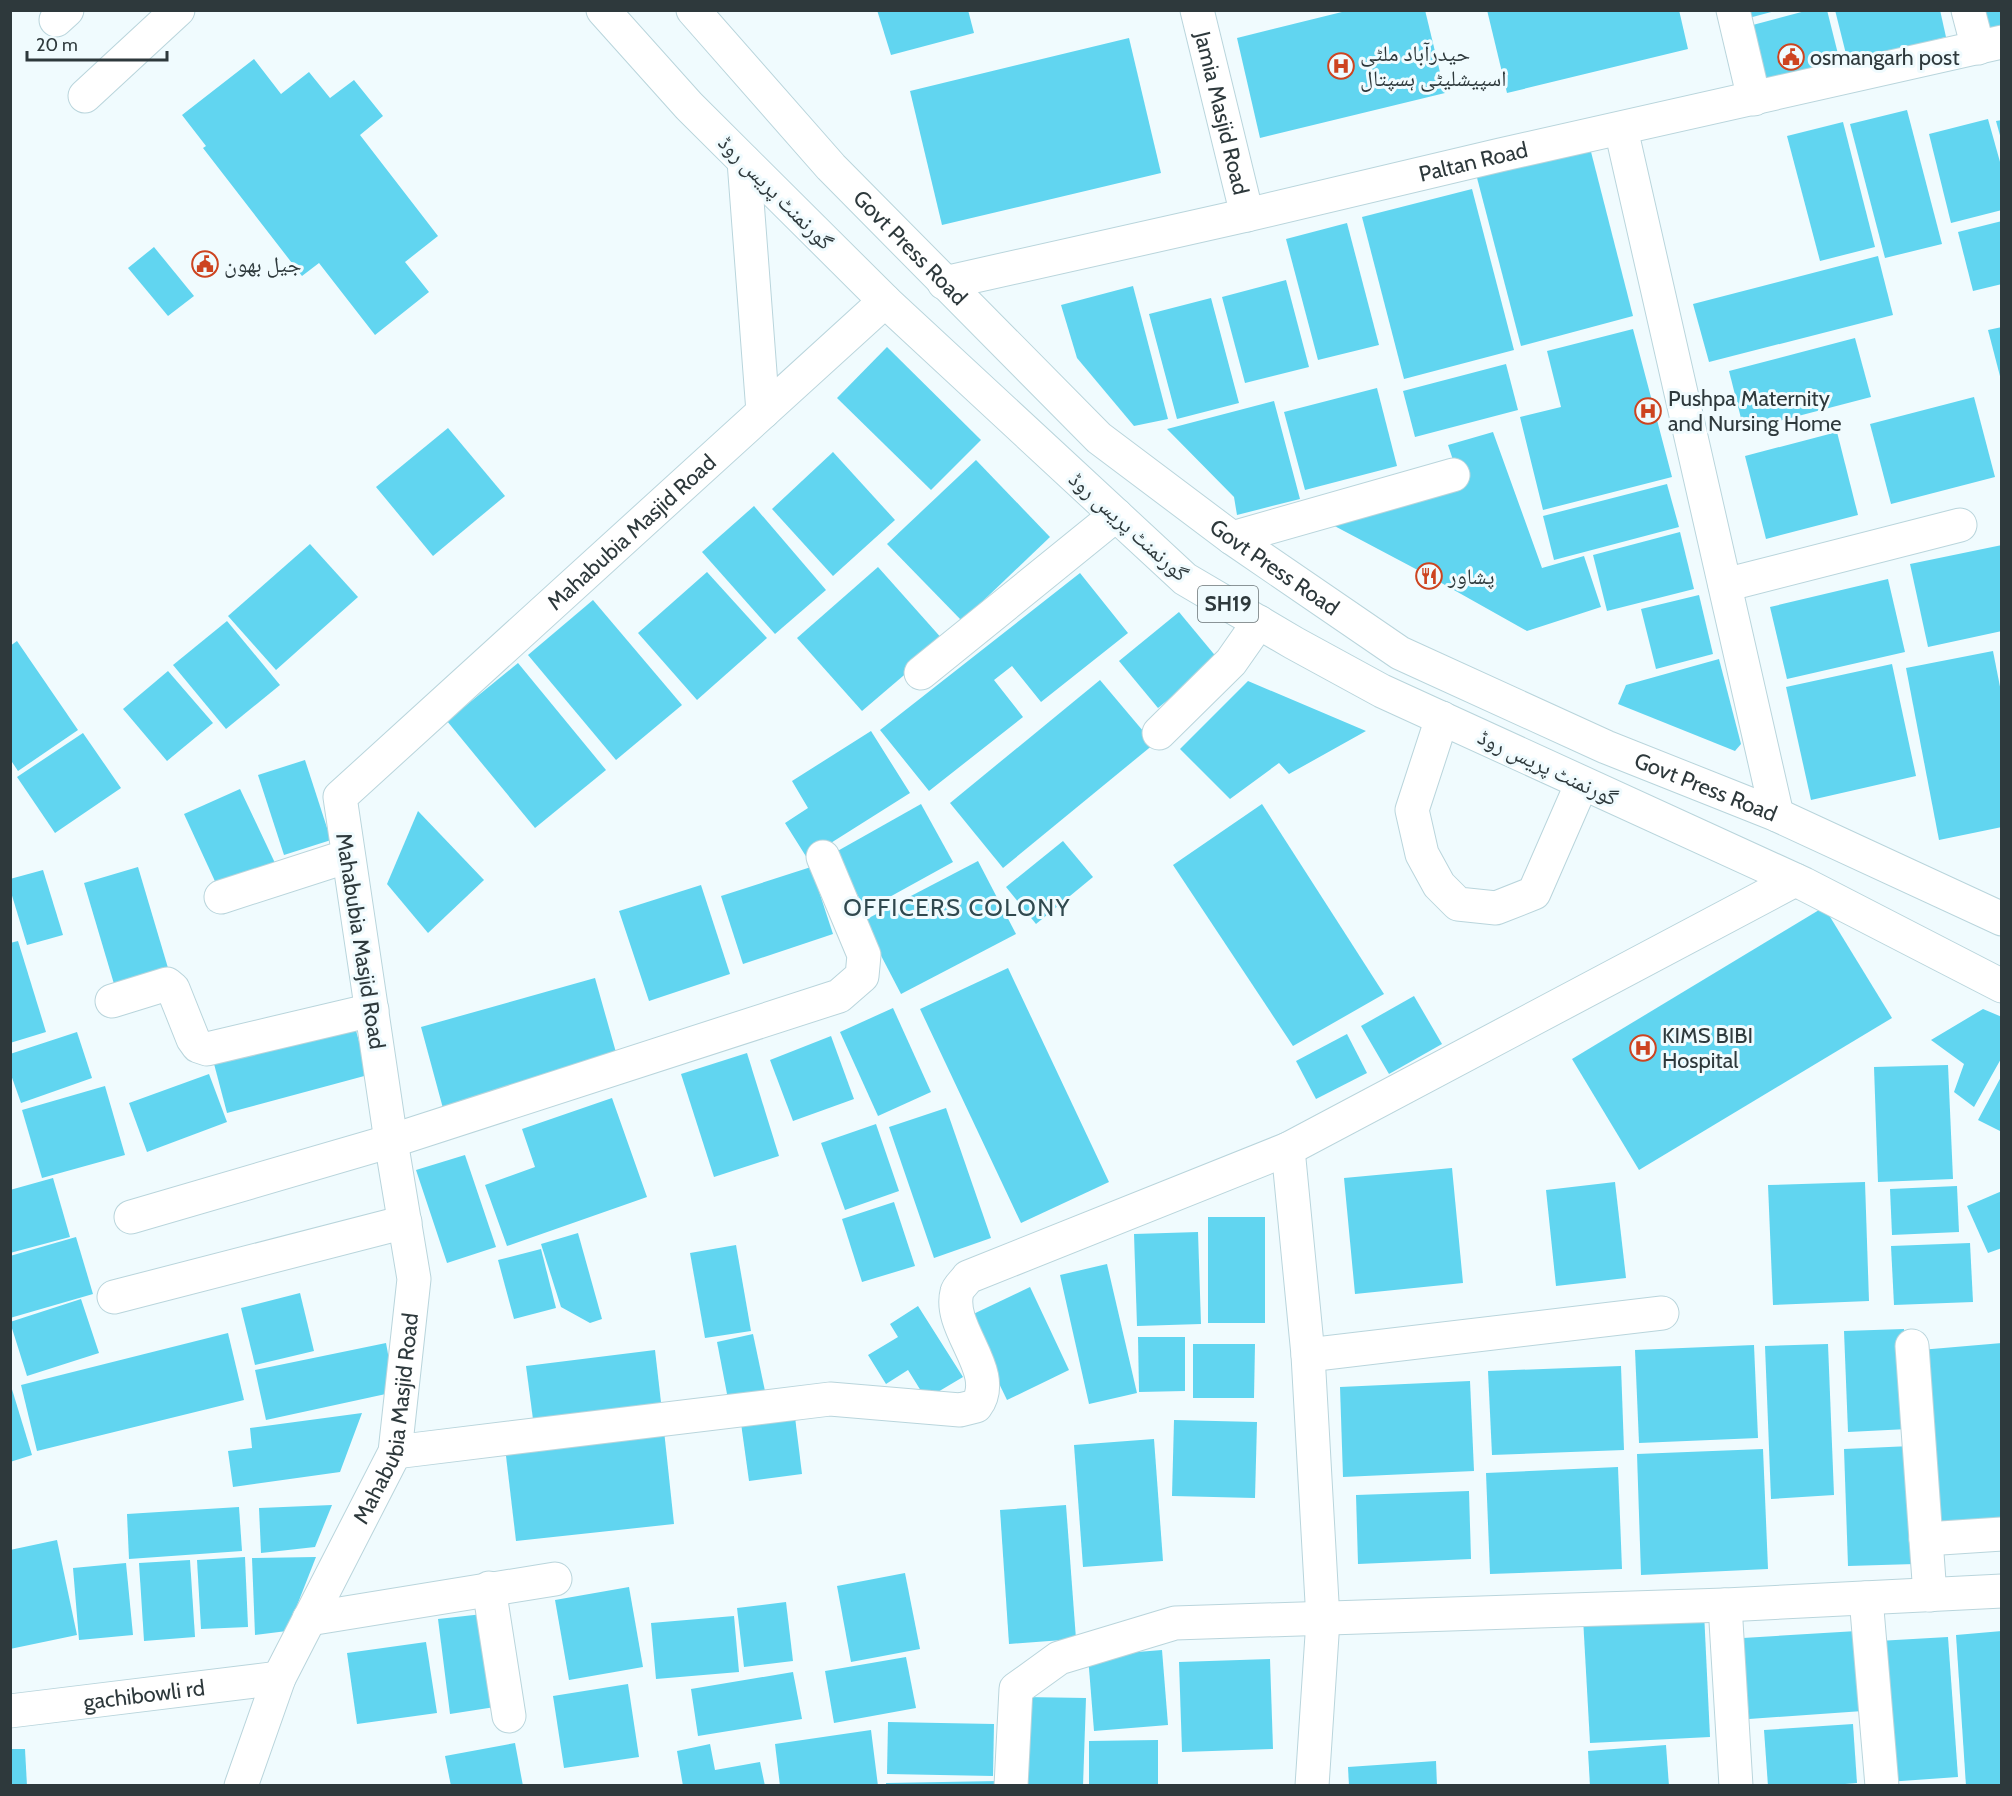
<svg xmlns="http://www.w3.org/2000/svg" width="2012" height="1796" font-family="Cabin,'Noto Naskh Arabic',sans-serif">
	<style>
		.building { fill: #61d5f0 }
		.lines { fill: none; stroke-linecap: round; stroke-linejoin: round }
		.minor-casing { stroke: #b9d5dc; stroke-width: 35 }
		.major-casing { stroke: #b9d5dc; stroke-width: 35 }
		.minor { stroke: #fff; stroke-width: 33 }
		.major { stroke: #fff; stroke-width: 33 }
		.labels { text-anchor: middle; stroke-width: 6; stroke-linejoin: round; paint-order: stroke }
		.shield { fill: #f0fbfe; stroke: #687376; stroke-width: 1.5 }
		.shield-label { font-size: 21px; font-weight: bold; fill: #2e393c }
		.poi-label { font-size: 22px; fill: #2e393c; stroke: #f0fbfe; text-anchor: start }
		.street-label { font-size: 22px; fill: #2e393c; stroke: #f0fbfe }
		.neighbourhood-label { font-size: 24px; letter-spacing: 1.5px; fill: #30494f; stroke: #f0fbfe }
	</style>
	<rect width="100%" height="100%" fill="#f0fbfe"/>
	<g class="building">
		<path d="M 877,10 L 968,10 L 974,33 L 891,55 Z"/>
		<path d="M 1350,10 L 1425,10 L 1445,93 L 1260,138 L 1237,38 Z"/>
		<path d="M 1487,10 L 1679,10 L 1688,49 L 1507,93 Z"/>
		<path d="M 1743,10 L 1775,10 L 1775,11 L 1745,19 Z"/>
		<path d="M 1809,10 L 1827,10 L 1841,66 L 1764,86 L 1749,26 Z"/>
		<path d="M 1835,10 L 1940,10 L 1946,37 L 1848,62 Z"/>
		<path d="M 1976,10 L 2002,10 L 2002,27 L 1981,32 Z"/>
		<path d="M 1129,38 L 1161,173 L 942,225 L 910,91 Z"/>
		<path d="M 254,59 L 281,94 L 309,72 L 330,98 L 354,80 L 383,116 L 360,135 L 438,236 L 405,262 L 429,292 L 375,335 L 319,263 L 302,276 L 203,148 L 206,146 L 182,115 Z"/>
		<path d="M 1907,110 L 1942,244 L 1885,258 L 1850,124 Z"/>
		<path d="M 1988,119 L 2002,169 L 2002,210 L 1951,223 L 1929,134 Z"/>
		<path d="M 2002,120 L 2002,139 L 2001,139 L 1996,121 Z"/>
		<path d="M 1843,122 L 1875,247 L 1820,261 L 1787,136 Z"/>
		<path d="M 1589,144 L 1633,316 L 1521,346 L 1476,174 Z"/>
		<path d="M 1472,189 L 1514,350 L 1404,379 L 1362,217 Z"/>
		<path d="M 2002,221 L 2002,284 L 1973,291 L 1958,232 Z"/>
		<path d="M 1347,223 L 1379,345 L 1318,360 L 1286,239 Z"/>
		<path d="M 154,247 L 194,296 L 168,316 L 128,268 Z"/>
		<path d="M 1878,256 L 1893,315 L 1709,362 L 1693,304 Z"/>
		<path d="M 1286,280 L 1309,367 L 1245,383 L 1222,297 Z"/>
		<path d="M 1133,286 L 1168,419 L 1134,426 L 1077,358 L 1061,305 Z"/>
		<path d="M 1211,298 L 1239,403 L 1177,419 L 1149,314 Z"/>
		<path d="M 2002,327 L 2002,380 L 2001,380 L 1988,330 Z"/>
		<path d="M 1633,329 L 1672,477 L 1543,510 L 1520,417 L 1561,407 L 1547,351 Z"/>
		<path d="M 1855,338 L 1871,397 L 1744,430 L 1729,371 Z"/>
		<path d="M 887,347 L 981,440 L 931,490 L 837,398 Z"/>
		<path d="M 1506,364 L 1518,410 L 1415,437 L 1403,391 Z"/>
		<path d="M 1377,388 L 1397,466 L 1305,490 L 1284,412 Z"/>
		<path d="M 1974,397 L 1995,477 L 1891,504 L 1870,424 Z"/>
		<path d="M 1274,401 L 1300,499 L 1237,515 L 1234,497 L 1167,429 Z"/>
		<path d="M 448,428 L 505,496 L 433,556 L 376,487 Z"/>
		<path d="M 1493,432 L 1542,568 L 1584,556 L 1601,607 L 1527,631 L 1429,576 L 1327,522 L 1462,487 L 1448,445 Z"/>
		<path d="M 1837,432 L 1858,515 L 1766,539 L 1745,456 Z"/>
		<path d="M 833,452 L 895,520 L 833,576 L 772,509 Z"/>
		<path d="M 976,460 L 1050,537 L 962,621 L 887,544 Z"/>
		<path d="M 1667,484 L 1679,527 L 1554,560 L 1543,516 Z"/>
		<path d="M 754,506 L 826,590 L 775,634 L 702,552 Z"/>
		<path d="M 1680,532 L 1694,589 L 1607,611 L 1593,555 Z"/>
		<path d="M 310,544 L 358,597 L 276,670 L 228,616 Z"/>
		<path d="M 2002,545 L 2002,631 L 1928,647 L 1910,564 Z"/>
		<path d="M 878,567 L 944,641 L 862,711 L 797,638 Z"/>
		<path d="M 707,572 L 767,638 L 697,700 L 638,633 Z"/>
		<path d="M 1080,573 L 1128,633 L 1041,702 L 1012,666 L 994,680 L 1023,717 L 929,791 L 880,730 Z"/>
		<path d="M 1888,579 L 1905,652 L 1787,679 L 1770,607 Z"/>
		<path d="M 1699,595 L 1713,654 L 1656,669 L 1641,609 Z"/>
		<path d="M 593,600 L 682,705 L 616,760 L 528,655 Z"/>
		<path d="M 1179,612 L 1218,659 L 1158,708 L 1119,661 Z"/>
		<path d="M 227,621 L 280,685 L 226,729 L 173,665 Z"/>
		<path d="M 17,641 L 78,730 L 18,771 L 10,759 L 10,646 Z"/>
		<path d="M 1993,651 L 2002,697 L 2002,827 L 1939,840 L 1906,668 Z"/>
		<path d="M 1719,659 L 1741,744 L 1735,751 L 1618,704 L 1626,685 Z"/>
		<path d="M 518,663 L 606,770 L 535,828 L 447,721 Z"/>
		<path d="M 1892,664 L 1916,776 L 1811,800 L 1786,687 Z"/>
		<path d="M 168,671 L 213,723 L 167,761 L 123,709 Z"/>
		<path d="M 1100,680 L 1154,744 L 1003,868 L 950,803 Z"/>
		<path d="M 1248,681 L 1366,731 L 1289,774 L 1279,763 L 1230,799 L 1180,749 Z"/>
		<path d="M 871,731 L 910,793 L 807,858 L 785,823 L 808,808 L 792,781 Z"/>
		<path d="M 83,733 L 121,788 L 55,833 L 17,777 Z"/>
		<path d="M 305,760 L 331,840 L 284,855 L 258,775 Z"/>
		<path d="M 240,789 L 275,863 L 219,890 L 184,814 Z"/>
		<path d="M 921,804 L 953,862 L 866,910 L 834,853 Z"/>
		<path d="M 1262,804 L 1384,994 L 1293,1046 L 1173,865 Z"/>
		<path d="M 418,811 L 484,880 L 428,933 L 387,884 Z"/>
		<path d="M 1063,841 L 1093,877 L 1036,924 L 1006,887 Z"/>
		<path d="M 978,861 L 1016,934 L 901,994 L 863,921 Z"/>
		<path d="M 138,867 L 171,978 L 117,994 L 84,883 Z"/>
		<path d="M 811,867 L 833,934 L 743,964 L 721,896 Z"/>
		<path d="M 43,870 L 63,935 L 27,945 L 10,889 L 10,879 Z"/>
		<path d="M 701,885 L 730,974 L 649,1001 L 619,911 Z"/>
		<path d="M 1824,907 L 1892,1018 L 1639,1170 L 1572,1059 Z"/>
		<path d="M 18,941 L 46,1032 L 10,1043 L 10,943 Z"/>
		<path d="M 1008,968 L 1109,1182 L 1021,1223 L 920,1009 Z"/>
		<path d="M 595,978 L 619,1063 L 444,1112 L 421,1027 Z"/>
		<path d="M 1414,996 L 1442,1044 L 1389,1074 L 1361,1026 Z"/>
		<path d="M 893,1008 L 931,1092 L 878,1116 L 840,1032 Z"/>
		<path d="M 1983,1009 L 2002,1017 L 2002,1057 L 1974,1107 L 1954,1092 L 1964,1064 L 1931,1040 Z"/>
		<path d="M 354,1023 L 368,1075 L 227,1113 L 213,1060 Z"/>
		<path d="M 77,1032 L 92,1078 L 21,1103 L 10,1072 L 10,1054 Z"/>
		<path d="M 1347,1034 L 1367,1073 L 1316,1099 L 1296,1061 Z"/>
		<path d="M 831,1036 L 854,1099 L 793,1121 L 770,1060 Z"/>
		<path d="M 747,1053 L 779,1156 L 714,1177 L 681,1074 Z"/>
		<path d="M 1948,1065 L 1953,1179 L 1878,1182 L 1874,1067 Z"/>
		<path d="M 209,1074 L 227,1122 L 147,1152 L 129,1103 Z"/>
		<path d="M 2002,1075 L 2002,1132 L 1978,1120 Z"/>
		<path d="M 105,1086 L 125,1155 L 42,1178 L 22,1110 Z"/>
		<path d="M 612,1098 L 647,1197 L 507,1246 L 485,1185 L 535,1167 L 522,1129 Z"/>
		<path d="M 946,1108 L 991,1238 L 934,1258 L 889,1127 Z"/>
		<path d="M 876,1124 L 899,1191 L 845,1210 L 821,1143 Z"/>
		<path d="M 465,1155 L 496,1247 L 447,1263 L 416,1170 Z"/>
		<path d="M 1452,1168 L 1463,1283 L 1355,1294 L 1344,1178 Z"/>
		<path d="M 53,1178 L 70,1237 L 10,1253 L 10,1190 Z"/>
		<path d="M 1615,1182 L 1626,1278 L 1556,1286 L 1546,1190 Z"/>
		<path d="M 1865,1182 L 1869,1301 L 1773,1305 L 1768,1185 Z"/>
		<path d="M 1957,1186 L 1959,1232 L 1892,1235 L 1890,1189 Z"/>
		<path d="M 2002,1191 L 2002,1248 L 1988,1253 L 1967,1206 Z"/>
		<path d="M 894,1202 L 915,1266 L 862,1282 L 842,1219 Z"/>
		<rect x="1208" y="1217" width="57" height="106"/>
		<path d="M 1198,1232 L 1201,1324 L 1137,1326 L 1134,1234 Z"/>
		<path d="M 578,1233 L 602,1319 L 590,1323 L 561,1307 L 541,1244 Z"/>
		<path d="M 76,1237 L 93,1294 L 10,1318 L 10,1256 Z"/>
		<path d="M 1970,1243 L 1973,1302 L 1894,1305 L 1891,1246 Z"/>
		<path d="M 736,1245 L 751,1331 L 705,1338 L 690,1253 Z"/>
		<path d="M 541,1249 L 556,1308 L 514,1319 L 498,1260 Z"/>
		<path d="M 1107,1264 L 1137,1393 L 1089,1404 L 1060,1275 Z"/>
		<path d="M 1030,1287 L 1069,1370 L 1007,1400 L 967,1317 Z"/>
		<path d="M 300,1293 L 314,1351 L 255,1365 L 241,1308 Z"/>
		<path d="M 81,1299 L 99,1353 L 27,1376 L 10,1322 Z"/>
		<path d="M 918,1306 L 963,1377 L 926,1399 L 908,1370 L 886,1384 L 868,1355 L 898,1337 L 890,1324 Z"/>
		<path d="M 1904,1329 L 1908,1429 L 1848,1432 L 1844,1331 Z"/>
		<path d="M 228,1333 L 244,1400 L 37,1451 L 21,1385 Z"/>
		<path d="M 753,1334 L 765,1391 L 728,1399 L 717,1342 Z"/>
		<path d="M 1138,1337 L 1185,1337 L 1185,1391 L 1139,1392 Z"/>
		<path d="M 386,1343 L 395,1392 L 266,1420 L 255,1370 Z"/>
		<path d="M 2002,1343 L 2002,1520 L 1932,1525 L 1920,1350 Z"/>
		<path d="M 1193,1344 L 1255,1344 L 1254,1398 L 1193,1398 Z"/>
		<path d="M 1828,1344 L 1834,1495 L 1771,1499 L 1765,1346 Z"/>
		<path d="M 1754,1345 L 1758,1438 L 1639,1443 L 1635,1350 Z"/>
		<path d="M 655,1350 L 662,1411 L 534,1427 L 526,1366 Z"/>
		<path d="M 1621,1366 L 1624,1450 L 1492,1455 L 1488,1371 Z"/>
		<path d="M 1470,1381 L 1474,1471 L 1343,1477 L 1340,1387 Z"/>
		<path d="M 11,1386 L 32,1455 L 10,1462 L 10,1387 Z"/>
		<path d="M 794,1409 L 802,1474 L 749,1481 L 740,1416 Z"/>
		<path d="M 362,1413 L 340,1472 L 233,1487 L 228,1451 L 252,1448 L 250,1428 Z"/>
		<path d="M 1174,1420 L 1257,1422 L 1255,1498 L 1172,1496 Z"/>
		<path d="M 663,1421 L 674,1524 L 516,1541 L 504,1439 Z"/>
		<path d="M 1154,1439 L 1163,1561 L 1083,1567 L 1074,1445 Z"/>
		<path d="M 1911,1446 L 1915,1564 L 1848,1566 L 1844,1449 Z"/>
		<path d="M 1763,1449 L 1768,1569 L 1641,1575 L 1637,1454 Z"/>
		<path d="M 1618,1467 L 1622,1569 L 1490,1574 L 1486,1473 Z"/>
		<path d="M 1469,1491 L 1471,1559 L 1358,1564 L 1356,1495 Z"/>
		<path d="M 332,1505 L 315,1547 L 261,1553 L 259,1508 Z"/>
		<path d="M 1066,1505 L 1076,1639 L 1009,1644 L 1000,1510 Z"/>
		<path d="M 239,1507 L 242,1551 L 129,1559 L 127,1514 Z"/>
		<path d="M 57,1540 L 77,1635 L 10,1649 L 10,1550 Z"/>
		<path d="M 245,1557 L 248,1627 L 201,1629 L 197,1560 Z"/>
		<path d="M 316,1557 L 287,1631 L 255,1635 L 252,1558 Z"/>
		<path d="M 190,1560 L 195,1637 L 144,1641 L 139,1563 Z"/>
		<path d="M 126,1563 L 133,1635 L 79,1640 L 73,1568 Z"/>
		<path d="M 905,1573 L 920,1649 L 851,1662 L 837,1586 Z"/>
		<path d="M 629,1587 L 643,1667 L 569,1680 L 555,1600 Z"/>
		<path d="M 786,1602 L 793,1661 L 744,1667 L 737,1608 Z"/>
		<path d="M 1704,1612 L 1710,1737 L 1590,1743 L 1583,1618 Z"/>
		<path d="M 483,1614 L 495,1707 L 450,1714 L 438,1619 Z"/>
		<path d="M 734,1616 L 739,1672 L 656,1679 L 651,1623 Z"/>
		<path d="M 1857,1631 L 1863,1711 L 1749,1719 L 1743,1638 Z"/>
		<path d="M 2002,1631 L 2002,1785 L 1966,1786 L 1956,1635 Z"/>
		<path d="M 1948,1637 L 1958,1777 L 1887,1782 L 1878,1641 Z"/>
		<path d="M 426,1642 L 437,1713 L 357,1724 L 347,1653 Z"/>
		<path d="M 1162,1650 L 1168,1725 L 1094,1731 L 1088,1656 Z"/>
		<path d="M 906,1657 L 916,1708 L 834,1723 L 825,1671 Z"/>
		<path d="M 1270,1659 L 1273,1749 L 1182,1752 L 1179,1662 Z"/>
		<path d="M 793,1672 L 802,1719 L 698,1736 L 691,1689 Z"/>
		<path d="M 628,1684 L 639,1757 L 564,1768 L 553,1696 Z"/>
		<path d="M 1024,1697 L 1086,1698 L 1083,1786 L 1020,1786 Z"/>
		<path d="M 888,1722 L 994,1724 L 993,1776 L 887,1774 Z"/>
		<path d="M 1853,1724 L 1857,1783 L 1821,1786 L 1768,1786 L 1764,1730 Z"/>
		<path d="M 871,1730 L 878,1786 L 780,1786 L 775,1744 Z"/>
		<path d="M 1158,1740 L 1158,1786 L 1089,1786 L 1089,1741 Z"/>
		<path d="M 515,1743 L 523,1786 L 451,1786 L 445,1756 Z"/>
		<path d="M 710,1744 L 715,1770 L 760,1762 L 765,1786 L 683,1786 L 677,1751 Z"/>
		<path d="M 1666,1745 L 1669,1786 L 1590,1786 L 1588,1751 Z"/>
		<path d="M 10,1749 L 25,1749 L 27,1786 L 10,1786 Z"/>
		<path d="M 1436,1761 L 1437,1786 L 1349,1786 L 1348,1767 Z"/>
		<path d="M 999,1781 L 999,1786 L 886,1786 L 886,1783 Z"/>
	</g>
	<g class="lines">
		<g class="minor-casing">
			<g id="minor">
				<path id="s1" d="M 1197,10 L 1247,215"/>
				<path d="M 1733,10 L 1754,99"/>
				<path d="M 1968,10 L 1978,48"/>
				<path d="M 56,20 L 67,10"/>
				<path d="M 85,96 L 178,10"/>
				<path d="M 1621,129 L 1777,815"/>
				<path d="M 744,161 L 763,412"/>
				<path id="s2" d="M 944,283 L 1247,215 L 1500,155 L 2002,42"/>
				<path d="M 1232,538 L 1453,475"/>
				<path d="M 1725,585 L 1960,525"/>
				<path d="M 921,673 L 1116,515"/>
				<path d="M 1442,718 L 1412,810 L 1422,854 L 1439,885 L 1458,904 L 1496,908 L 1534,893 L 1582,783"/>
				<path d="M 1159,733 L 1231,662 L 1259,622"/>
				<path d="M 221,897 L 348,856"/>
				<path d="M 112,1001 L 167,984 L 173,989 L 193,1039 L 198,1046 L 207,1049 L 372,1010"/>
				<path d="M 1288,1149 L 1308,1355 L 1323,1620 L 1312,1786"/>
				<path d="M 131,1217 L 391,1141 L 839,996 L 862,976 L 864,955 L 823,857"/>
				<path d="M 114,1297 L 405,1222"/>
				<path d="M 1912,1346 L 1930,1595"/>
				<path d="M 1308,1355 L 1662,1313"/>
				<path d="M 395,1452 L 830,1399 L 960,1410 L 976,1406 C 1001,1372 947,1329 957,1292 C 958,1287 965,1282 968,1277 L 1288,1149 L 1795,880"/>
				<path d="M 1926,1539 L 2002,1534"/>
				<path d="M 489,1588 L 509,1716"/>
				<path d="M 1866,1598 L 1882,1786"/>
				<path d="M 1725,1605 L 1736,1786"/>
				<path d="M 309,1619 L 555,1579"/>
				<path id="s3" d="M 10,1711 L 279,1678"/>
				<path id="s4" d="M 241,1786 L 279,1678 L 395,1452 L 414,1279 L 391,1141 L 340,797 L 885,301"/>
				<path d="M 1011,1786 L 1016,1689 L 1059,1658 L 1175,1623 L 1725,1605 L 2002,1591"/>
			</g>
		</g>
		<g class="major-casing">
			<g id="major">
				<path d="M 603,10 L 689,106 L 885,301 L 1185,579 L 1294,643 L 1382,691 L 1804,884 L 2002,986"/>
				<path id="s5" d="M 693,10 L 831,167 L 1099,438 L 1232,538 L 1400,653 L 1606,747 L 1777,815 L 2002,919"/>
			</g>
		</g>
		<use href="#minor" class="minor"/>
		<use href="#major" class="major"/>
	</g>
	<defs>
		<g id="civic-ring" transform="scale(1.35)"><circle r="9.5" fill="#f0fbfe" stroke="#cd4420" stroke-width="1.5"/><path d="M-.6-6.5H3V-4.5H.6V-3L4-1V1h2V6H-6V1h2V-1L-.6-3ZM-1.2 2.5V6h2.4V2.5Z" fill="#cd4420"/></g>
		<g id="hospital-ring" transform="scale(1.35)"><circle r="9.5" fill="#f0fbfe" stroke="#cd4420" stroke-width="1.5"/><path d="M-5-5h3v3.5h4V-5h3V5h-3V1.5h-4V5h-3Z" fill="#cd4420"/></g>
		<g id="restaurant-ring" transform="scale(1.35)"><circle r="9.5" fill="#f0fbfe" stroke="#cd4420" stroke-width="1.5"/><path d="M-5-6h1v4h1v-4h1v4h1v-4h1v5L-1.5 .5V6h-2V.5L-5-1ZM5-6V6H3V1.5H1.5Q1.5-4 5-6Z" fill="#cd4420"/></g>
	</defs>
	<g fill-rule="evenodd">
		<use href="#civic-ring" x="1791" y="57"/>
		<use href="#hospital-ring" x="1341" y="66"/>
		<use href="#civic-ring" x="205" y="264"/>
		<use href="#hospital-ring" x="1648" y="411"/>
		<use href="#restaurant-ring" x="1429" y="576"/>
		<use href="#hospital-ring" x="1643" y="1048"/>
	</g>
	<g class="labels">
		<rect class="shield" x="1198" y="586" width="60" height="36" rx="4.5"/>
		<g class="shield-label">
			<text x="1228" y="611">SH19</text>
		</g>
		<g class="poi-label">
			<text x="1360" y="61">حیدرآباد ملٹی<tspan x="1360" dy="25">اسپیشلیٹی ہسپتال</tspan></text>
			<text x="1810" y="65">osmangarh post</text>
			<text x="224" y="272">جیل بھون</text>
			<text x="1668" y="406">Pushpa Maternity<tspan x="1668" dy="25">and Nursing Home</tspan></text>
			<text x="1448" y="584">پشاور</text>
			<text x="1662" y="1043">KIMS BIBI<tspan x="1662" dy="25">Hospital</tspan></text>
		</g>
		<g class="street-label">
			<text dy="8" stroke="none"><textPath href="#s1" startOffset="106">Jamia Masjid Road</textPath></text>
			<text dy="8" stroke="none"><textPath href="#s2" startOffset="543">Paltan Road</textPath></text>
			<text transform="translate(776 192) rotate(45)" y="8">گورنمنٹ پریس روڈ</text>
			<text dy="8" stroke="none"><textPath href="#s5" startOffset="322">Govt Press Road</textPath></text>
			<text transform="translate(1129 526) rotate(42)" y="8">گورنمنٹ پریس روڈ</text>
			<text dy="8" stroke="none"><textPath href="#s4" startOffset="1424">Mahabubia Masjid Road</textPath></text>
			<text dy="8" stroke="none"><textPath href="#s5" startOffset="808">Govt Press Road</textPath></text>
			<text transform="translate(1548 767) rotate(25)" y="8">گورنمنٹ پریس روڈ</text>
			<text dy="8" stroke="none"><textPath href="#s5" startOffset="1294">Govt Press Road</textPath></text>
			<text transform="translate(361 941) rotate(81)" y="8">Mahabubia Masjid Road</text>
			<text dy="8" stroke="none"><textPath href="#s4" startOffset="399">Mahabubia Masjid Road</textPath></text>
			<text dy="8" stroke="none"><textPath href="#s3" startOffset="135">gachibowli rd</textPath></text>
		</g>
		<g class="neighbourhood-label">
			<text x="957" y="916">OFFICERS COLONY</text>
		</g>
	</g>
	<rect width="2012" height="1796" fill="none" stroke="#2e393c" stroke-width="24"/>
	<path d="M27 51v9h140v-9" fill="none" stroke="#2e393c" stroke-width="3"/>
	<text x="36" y="51" font-size="18" fill="#2e393c" stroke="#f0fbfe" stroke-width="4.5" paint-order="stroke">20 m</text>
</svg>
